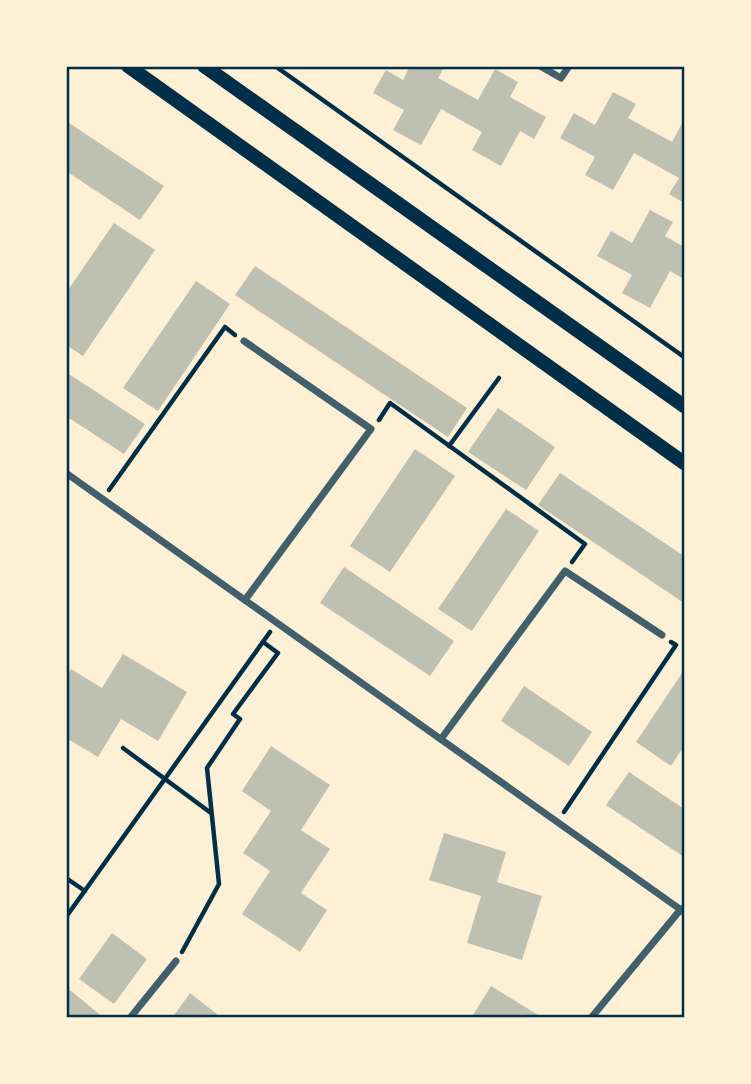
<svg xmlns="http://www.w3.org/2000/svg" width="751" height="1084" font-family="Karla,sans-serif">
	<style>
		.building { fill: #bec0b2 }
		.lines { fill: none; stroke-linecap: round; stroke-linejoin: round }
		.path { stroke: #003049; stroke-width: 4.5 }
		.minor { stroke: #3f606c; stroke-width: 7 }
		.secondary { stroke: #003049; stroke-width: 14 }
		.neatline { fill: none; stroke: #003049; stroke-width: 2.5 }
	</style>
	<rect width="100%" height="100%" fill="#fdf0d5"/>
	<g class="building">
		<path d="M 410,66 L 445,66 L 438,78 L 478,100 L 495,69 L 518,82 L 510,97 L 546,117 L 534,139 L 520,131 L 501,166 L 472,150 L 482,132 L 441,109 L 421,145 L 393,130 L 404,110 L 373,93 L 386,70 L 403,80 Z"/>
		<path d="M 613,92 L 636,104 L 628,118 L 672,142 L 684,120 L 684,203 L 669,194 L 679,178 L 634,153 L 613,190 L 585,175 L 595,157 L 560,138 L 574,113 L 595,125 Z"/>
		<path d="M 66,121 L 164,186 L 140,220 L 66,171 Z"/>
		<path d="M 650,210 L 673,222 L 665,236 L 684,247 L 684,279 L 670,271 L 650,308 L 622,293 L 632,275 L 597,256 L 611,231 L 632,243 Z"/>
		<path d="M 114,223 L 155,250 L 83,356 L 66,345 L 66,293 Z"/>
		<path d="M 255,266 L 467,408 L 448,437 L 235,295 Z"/>
		<path d="M 196,281 L 230,304 L 158,411 L 123,388 Z"/>
		<path d="M 66,372 L 145,424 L 124,454 L 66,416 Z"/>
		<path d="M 498,408 L 555,447 L 526,490 L 468,452 Z"/>
		<path d="M 415,449 L 455,476 L 390,572 L 350,546 Z"/>
		<path d="M 560,473 L 684,556 L 684,603 L 538,505 Z"/>
		<path d="M 506,509 L 539,531 L 472,631 L 438,609 Z"/>
		<path d="M 344,567 L 454,641 L 430,676 L 320,603 Z"/>
		<path d="M 123,654 L 187,692 L 158,741 L 121,719 L 98,757 L 66,738 L 66,677 L 71,669 L 102,688 Z"/>
		<path d="M 684,670 L 684,746 L 671,766 L 636,742 Z"/>
		<path d="M 524,686 L 592,732 L 569,766 L 501,721 Z"/>
		<path d="M 271,746 L 330,785 L 301,830 L 330,849 L 301,893 L 327,910 L 300,952 L 242,914 L 270,871 L 243,853 L 271,811 L 242,791 Z"/>
		<path d="M 629,772 L 684,809 L 684,857 L 606,805 Z"/>
		<path d="M 444,833 L 506,852 L 497,882 L 542,896 L 522,960 L 467,943 L 481,896 L 429,880 Z"/>
		<path d="M 112,933 L 147,959 L 114,1004 L 79,979 Z"/>
		<path d="M 491,986 L 543,1018 L 471,1018 Z"/>
		<path d="M 70,990 L 104,1018 L 66,1018 L 66,994 Z"/>
		<path d="M 190,993 L 222,1018 L 172,1018 Z"/>
	</g>
	<g class="lines">
		<g class="path">
			<path d="M 275,66 L 684,357"/>
			<path d="M 379,420 L 390,403 L 585,544 L 572,562"/>
			<path d="M 449,446 L 499,378"/>
			<path d="M 109,490 L 225,327 L 235,335"/>
			<path d="M 123,748 L 211,813"/>
			<path d="M 564,812 L 676,645 L 671,642"/>
			<path d="M 66,878 L 85,891"/>
			<path d="M 66,917 L 270,632"/>
			<path d="M 182,952 L 219,884 L 207,768 L 240,719 L 233,714 L 278,653 L 263,642"/>
		</g>
		<g class="minor">
			<path d="M 540,66 L 561,78 L 569,66"/>
			<path d="M 244,341 L 371,429 L 245,600"/>
			<path d="M 66,473 L 684,912"/>
			<path d="M 441,739 L 565,571 L 662,635"/>
			<path d="M 130,1018 L 176,961"/>
			<path d="M 591,1018 L 681,909"/>
		</g>
		<g class="secondary">
			<path d="M 128,66 L 684,463"/>
			<path d="M 204,66 L 684,406"/>
		</g>
	</g>
	<rect width="751" height="1084" fill="none" stroke="#fdf0d5" stroke-width="136"/>
	<rect x="68" y="68" width="615" height="948" class="neatline"/>
</svg>
